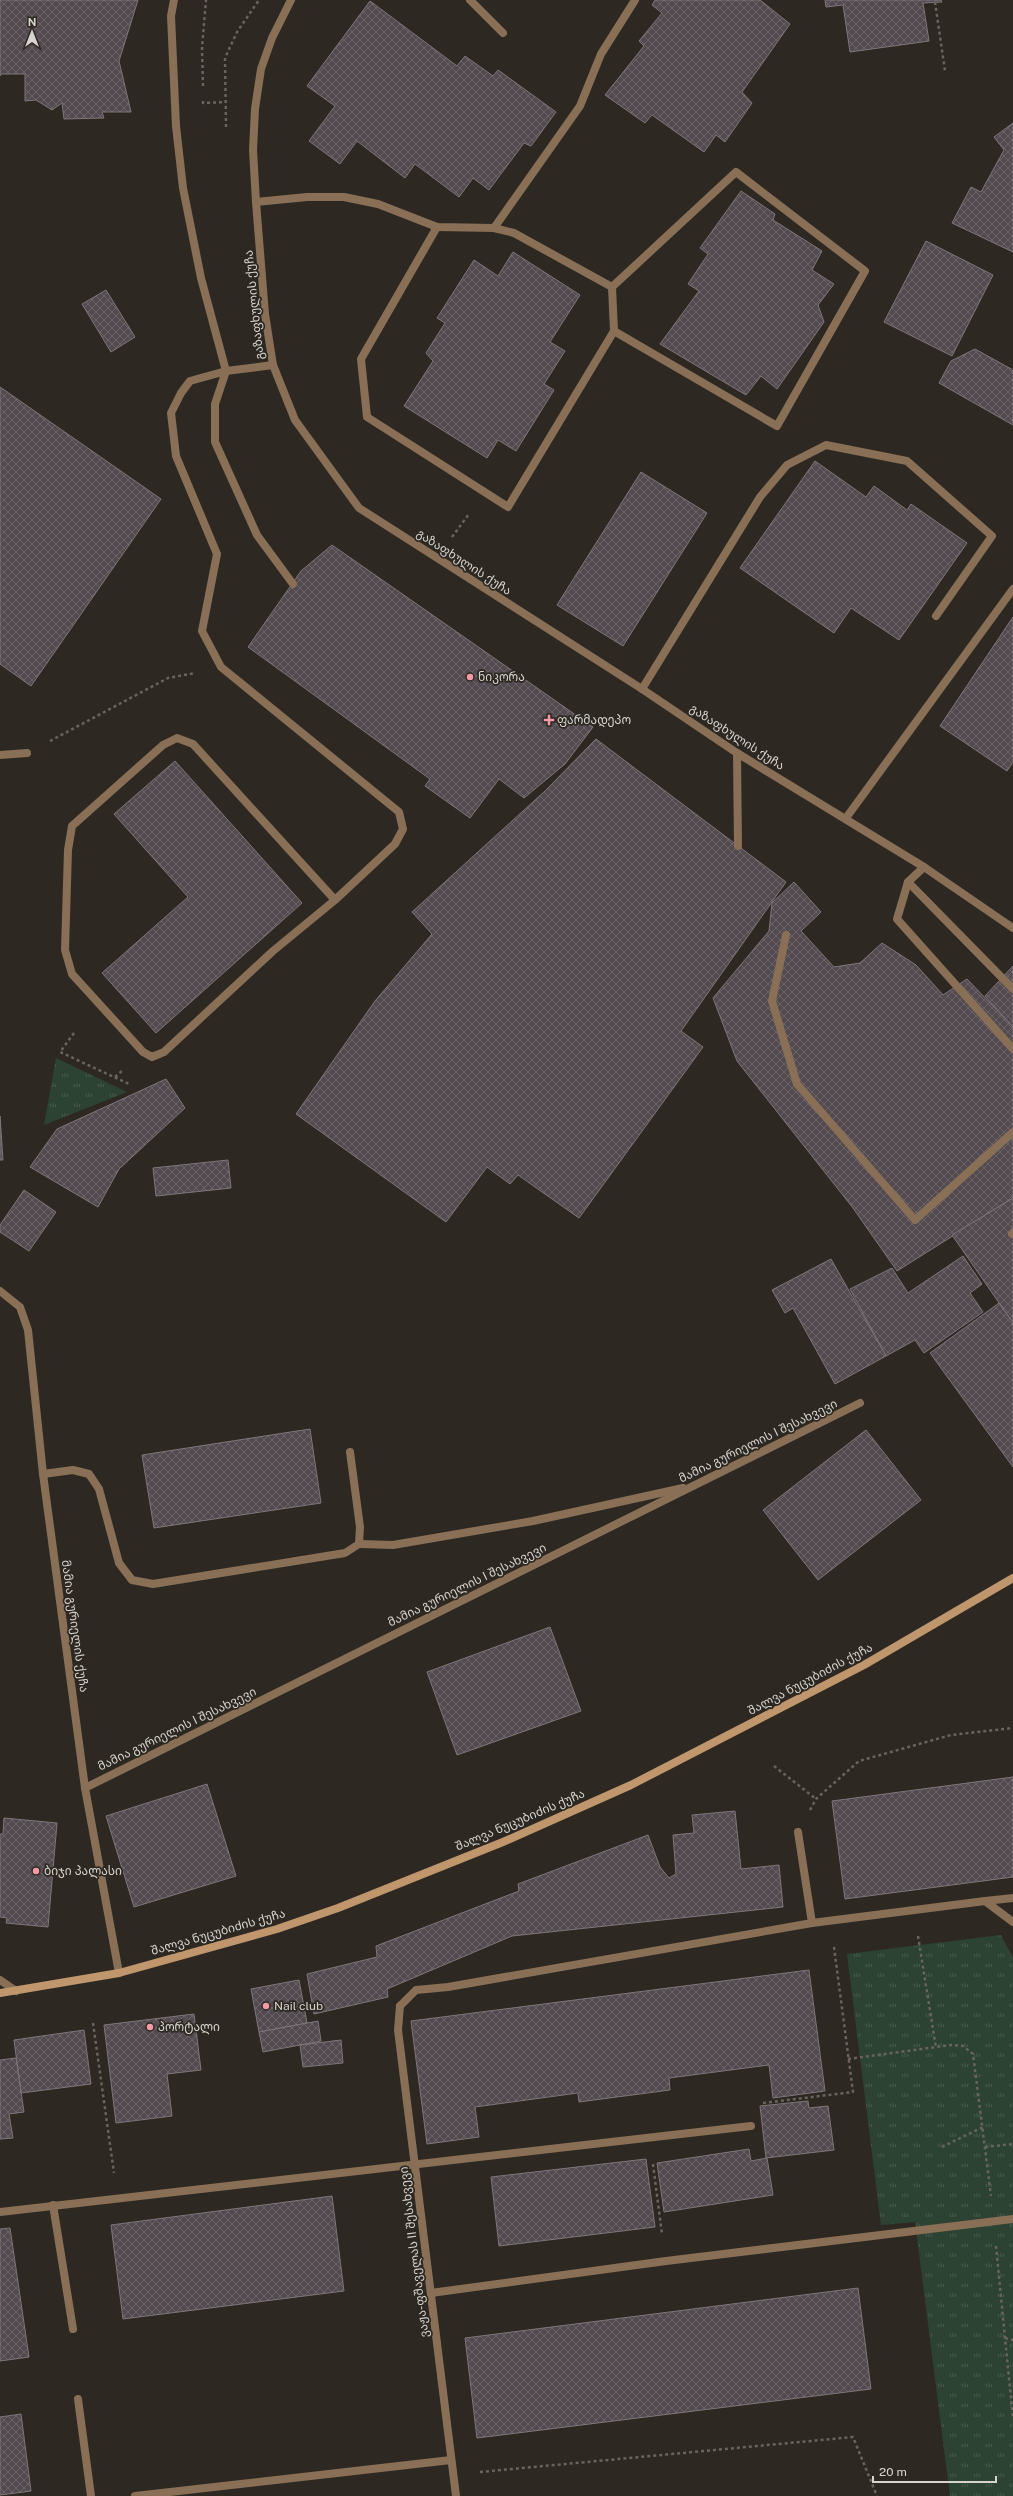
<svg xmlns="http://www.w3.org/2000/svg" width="1013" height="2496" font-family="'Public Sans','Noto Sans Georgian',sans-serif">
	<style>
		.grass { fill: url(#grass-tufts) }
		.building { fill: url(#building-cross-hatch); stroke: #7f767b }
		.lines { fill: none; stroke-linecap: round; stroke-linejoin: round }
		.path { stroke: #68645e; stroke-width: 2.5; stroke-dasharray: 3 3; stroke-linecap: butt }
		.lane { stroke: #896f56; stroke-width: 8 }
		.street { stroke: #896f56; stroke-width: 8 }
		.secondary { stroke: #c0966d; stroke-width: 8 }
		.poi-dot { fill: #f49aa6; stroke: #2d2922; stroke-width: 1.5 }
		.labels { text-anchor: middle; stroke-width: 3.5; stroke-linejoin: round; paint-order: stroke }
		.street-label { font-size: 12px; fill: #d7d4d0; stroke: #2d2922 }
		.poi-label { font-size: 12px; fill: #d7d4d0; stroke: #2d2922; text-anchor: start }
	</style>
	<defs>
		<pattern id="grass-tufts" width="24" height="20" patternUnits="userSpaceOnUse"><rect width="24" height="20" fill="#2c4232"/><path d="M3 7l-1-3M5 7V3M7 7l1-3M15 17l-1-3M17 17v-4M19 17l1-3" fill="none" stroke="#4a5c4f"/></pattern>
		<pattern id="building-cross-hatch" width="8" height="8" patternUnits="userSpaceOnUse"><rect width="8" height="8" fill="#524a4f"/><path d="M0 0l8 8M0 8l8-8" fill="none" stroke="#6a6367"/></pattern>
	</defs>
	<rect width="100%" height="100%" fill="#2d2922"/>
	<g class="grass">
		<path d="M 56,1058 L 127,1092 L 44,1125 Z"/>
		<path d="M 1001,1935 L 1013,1958 L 1013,2496 L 950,2496 L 915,2222 L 881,2225 L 847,1954 Z"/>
	</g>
	<g class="building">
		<path d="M 0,0 L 138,0 L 119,61 L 131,112 L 102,112 L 104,118 L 64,119 L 62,103 L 52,110 L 36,100 L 25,101 L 25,74 L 1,74 L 0,76 Z"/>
		<path d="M 655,0 L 760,0 L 790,24 L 742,92 L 752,103 L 725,142 L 716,135 L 704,152 L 652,115 L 645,123 L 605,95 L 644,46 L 639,41 L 662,13 L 652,5 Z"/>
		<path d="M 825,0 L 941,0 L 942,2 L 923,3 L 929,41 L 850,52 L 843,5 L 826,7 Z"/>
		<path d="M 370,1 L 457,66 L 465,56 L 493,76 L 498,70 L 556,112 L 531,146 L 524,143 L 489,190 L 473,178 L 459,197 L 415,164 L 405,178 L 357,141 L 340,164 L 309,141 L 335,106 L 307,86 Z"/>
		<path d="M 1013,123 L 1013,252 L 952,223 L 971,187 L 981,192 L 1004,150 L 994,137 Z"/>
		<path d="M 741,191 L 775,214 L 773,220 L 822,251 L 812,270 L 834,284 L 818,305 L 824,322 L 777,389 L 761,376 L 746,395 L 660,344 L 699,291 L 688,284 L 708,254 L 700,248 Z"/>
		<path d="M 926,241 L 993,275 L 952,356 L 884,322 Z"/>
		<path d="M 513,252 L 580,295 L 550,342 L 565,351 L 544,384 L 554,390 L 516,451 L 498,440 L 487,458 L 404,406 L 433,361 L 426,353 L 445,323 L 437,318 L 474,260 L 498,276 Z"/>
		<path d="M 106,290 L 135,337 L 111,352 L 82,304 Z"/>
		<path d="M 975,349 L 1013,370 L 1013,425 L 939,383 L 951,361 Z"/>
		<path d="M 0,387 L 161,499 L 31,686 L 0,664 Z"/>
		<path d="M 815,461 L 866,497 L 874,486 L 907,510 L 911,504 L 967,543 L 899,640 L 851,608 L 834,633 L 740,568 Z"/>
		<path d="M 641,472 L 707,513 L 623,646 L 557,605 Z"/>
		<path d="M 332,545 L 593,727 L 565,764 L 524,798 L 499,779 L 470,818 L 425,786 L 430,779 L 248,647 L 301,571 Z"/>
		<path d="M 1013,617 L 1013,762 L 1007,771 L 940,726 Z"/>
		<path d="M 596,739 L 786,882 L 681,1031 L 703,1047 L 579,1218 L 518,1175 L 510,1184 L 487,1167 L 446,1222 L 296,1114 L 375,1001 L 432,934 L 412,912 L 545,791 Z"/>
		<path d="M 175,761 L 302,903 L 156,1033 L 102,973 L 188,897 L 114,814 Z"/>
		<path d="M 794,882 L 821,912 L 801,931 L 834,967 L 860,963 L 882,943 L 916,965 L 943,995 L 967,979 L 1013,1027 L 1013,1198 L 897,1271 L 853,1208 L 737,1061 L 713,998 L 769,931 L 772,903 Z"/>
		<path d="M 1013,966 L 1013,1027 L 985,996 Z"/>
		<path d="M 166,1079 L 185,1108 L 119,1169 L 98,1207 L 30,1167 L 57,1129 Z"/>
		<path d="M 0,1116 L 3,1160 L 0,1160 Z"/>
		<path d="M 228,1160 L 231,1188 L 156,1196 L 153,1168 Z"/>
		<path d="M 24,1190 L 56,1212 L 29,1251 L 0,1232 L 0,1225 Z"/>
		<path d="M 1013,1198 L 1013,1323 L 952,1235 Z"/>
		<path d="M 963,1256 L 982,1284 L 970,1293 L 983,1312 L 924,1353 L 915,1340 L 886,1356 L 850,1289 L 892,1268 L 908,1293 Z"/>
		<path d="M 831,1259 L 886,1356 L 835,1384 L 793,1308 L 785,1313 L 772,1290 Z"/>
		<path d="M 999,1303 L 1013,1323 L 1013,1467 L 930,1353 Z"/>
		<path d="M 310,1429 L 321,1503 L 154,1528 L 142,1455 Z"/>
		<path d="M 866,1430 L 921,1500 L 818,1580 L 763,1510 Z"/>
		<path d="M 550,1627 L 581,1711 L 457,1755 L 427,1672 Z"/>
		<path d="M 1013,1777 L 1013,1877 L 845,1899 L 832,1801 Z"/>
		<path d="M 207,1784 L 236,1876 L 134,1907 L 106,1816 Z"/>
		<path d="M 735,1811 L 741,1869 L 779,1865 L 783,1907 L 512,1936 L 387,1989 L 388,1997 L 314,2014 L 307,1974 L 377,1957 L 376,1946 L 519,1891 L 518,1884 L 648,1835 L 660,1867 L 669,1878 L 676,1874 L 673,1835 L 694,1833 L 692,1815 Z"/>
		<path d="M 4,1818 L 57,1823 L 48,1927 L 6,1923 L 7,1918 L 0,1917 L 0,1834 L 3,1834 Z"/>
		<path d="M 809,1970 L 825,2091 L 773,2098 L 769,2065 L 669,2078 L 670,2090 L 579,2102 L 578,2093 L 475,2107 L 479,2137 L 427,2144 L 411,2021 Z"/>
		<path d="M 299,1980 L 307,2023 L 259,2032 L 251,1989 Z"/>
		<path d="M 194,2014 L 201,2070 L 167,2074 L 172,2116 L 116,2123 L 104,2025 Z"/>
		<path d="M 318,2021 L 321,2041 L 263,2052 L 259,2032 Z"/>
		<path d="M 84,2030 L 91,2084 L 21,2093 L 14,2040 Z"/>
		<path d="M 341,2040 L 343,2063 L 303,2067 L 300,2045 Z"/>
		<path d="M 16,2058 L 24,2112 L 9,2114 L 13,2138 L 0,2139 L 0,2060 Z"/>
		<path d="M 808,2101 L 809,2108 L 828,2106 L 834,2150 L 766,2158 L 760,2106 Z"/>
		<path d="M 749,2149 L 751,2161 L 767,2158 L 773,2195 L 664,2212 L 657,2163 Z"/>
		<path d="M 646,2159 L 655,2227 L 499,2246 L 491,2177 Z"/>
		<path d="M 332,2196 L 344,2291 L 123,2319 L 111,2225 Z"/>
		<path d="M 10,2228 L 29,2357 L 0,2361 L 0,2229 Z"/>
		<path d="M 858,2288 L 871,2389 L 477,2438 L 465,2338 Z"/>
		<path d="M 21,2414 L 31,2491 L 0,2495 L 0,2417 Z"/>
	</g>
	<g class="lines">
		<g class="path">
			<path d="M 935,2 L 945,71"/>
			<path d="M 203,86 L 202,48 L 206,0"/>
			<path d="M 203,101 L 203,103 L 225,102"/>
			<path d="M 226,127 L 225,58 L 237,32 L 259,0"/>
			<path d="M 452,537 L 469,514"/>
			<path d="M 50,741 L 168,678 L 195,673"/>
			<path d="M 74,1033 L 60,1052 L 129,1084"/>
			<path d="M 115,1077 L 123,1070"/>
			<path d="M 774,1766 L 816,1799"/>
			<path d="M 810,1810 L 816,1799 L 859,1761 L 951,1735 L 1013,1728"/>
			<path d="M 918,1936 L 936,2048"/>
			<path d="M 93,2023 L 114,2173"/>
			<path d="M 848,2059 L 951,2045 L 963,2046 L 973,2054 L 991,2196"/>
			<path d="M 763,2103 L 853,2092 L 834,1947"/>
			<path d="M 942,2147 L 983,2127"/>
			<path d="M 985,2147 L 1013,2144"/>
			<path d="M 653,2164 L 662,2234"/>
			<path d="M 996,2246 L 1013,2419"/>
			<path d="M 1005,2338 L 1013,2340"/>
			<path d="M 480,2472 L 853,2437 L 877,2496"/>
		</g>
		<g class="lane">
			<path d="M 174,0 L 171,16 L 176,126 L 183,188 L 201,278 L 226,371 L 215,404 L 215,442 L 257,535 L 293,584"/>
			<path d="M 470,0 L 503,33"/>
			<path d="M 256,202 L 307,197 L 344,197 L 378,204 L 437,227 L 494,228 L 580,106 L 601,54 L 635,0"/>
			<path d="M 437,227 L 361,359 L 367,417 L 508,507 L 614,331 L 612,287"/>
			<path d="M 494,228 L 514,233 L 612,287 L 736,172 L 865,271 L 777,426 L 614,331"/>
			<path d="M 273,365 L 226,371 L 190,381 L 181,393 L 171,413 L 176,456 L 217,554 L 202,631 L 221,667 L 399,812 L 403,829 L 395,844 L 335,900 L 273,951 L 164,1052 L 152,1057 L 143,1052 L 72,974 L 65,950 L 68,850 L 72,826 L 163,745 L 177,738 L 193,744 L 335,900"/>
			<path d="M 642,689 L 760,497 L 787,465 L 826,445 L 907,461 L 992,536 L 936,616"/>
			<path d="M 737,753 L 738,846"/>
			<path d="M 0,755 L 27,753"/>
			<path d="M 846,818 L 1013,589"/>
			<path d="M 924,867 L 908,882 L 1013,989"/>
			<path d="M 908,882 L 897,919 L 1013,1049"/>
			<path d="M 786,935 L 772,1001 L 797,1084 L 915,1220 L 1013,1132"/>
			<path d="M 1012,1234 L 1013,1233"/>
			<path d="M 43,1474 L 73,1470 L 89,1474 L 99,1489 L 119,1563 L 132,1580 L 153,1584 L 345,1553 L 359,1544 L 360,1527 L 350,1452"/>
			<path d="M 359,1544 L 393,1545 L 533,1521 L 683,1488"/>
			<path d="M 85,1788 L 860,1403"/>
			<path d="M 798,1832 L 812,1923"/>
			<path d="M 985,1901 L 1013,1898"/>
			<path d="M 400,2006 L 416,1990 L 448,1987 L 812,1923 L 985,1901 L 1013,1922"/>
			<path d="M 53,2205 L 73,2329"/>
			<path d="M 0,2212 L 751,2126"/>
			<path d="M 431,2293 L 666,2261 L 1013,2219"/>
			<path d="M 78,2399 L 91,2496"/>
			<path d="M 135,2496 L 451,2460"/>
		</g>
		<g class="street">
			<path d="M 291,0 L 272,38 L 261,69 L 255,109 L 253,150 L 256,202 L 265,314 L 273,365 L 295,420 L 359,508 L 642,689 L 737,753 L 924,867 L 1013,928"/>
			<path d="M 0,1291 L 20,1307 L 28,1330 L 43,1474 L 85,1788 L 119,1973"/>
			<path d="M 0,1980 L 16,1991"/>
			<path d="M 400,2006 L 398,2030 L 456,2496"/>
		</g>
		<path class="secondary" d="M 0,1993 L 119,1973 L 277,1929 L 338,1908 L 503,1842 L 631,1785 L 864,1665 L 1013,1578"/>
	</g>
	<g class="poi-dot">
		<circle cx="470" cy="677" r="4"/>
		<path d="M547 714h4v4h4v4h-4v4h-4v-4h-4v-4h4z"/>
		<circle cx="36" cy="1871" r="4"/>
		<circle cx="266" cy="2006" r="4"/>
		<circle cx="150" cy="2027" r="4"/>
	</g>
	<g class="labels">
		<g class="street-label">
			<text transform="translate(254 305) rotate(-96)" y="4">გაზაფხულის ქუჩა</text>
			<text transform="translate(464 562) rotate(33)" y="4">გაზაფხულის ქუჩა</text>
			<text transform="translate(737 737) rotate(33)" y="4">გაზაფხულის ქუჩა</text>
			<text transform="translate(758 1441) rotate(-26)" y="4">მამია გურიელის I შესახვევი</text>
			<text transform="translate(467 1585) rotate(-26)" y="4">მამია გურიელის I შესახვევი</text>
			<text transform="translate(75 1626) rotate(82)" y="4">მამია გურიელის ქუჩა</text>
			<text transform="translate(810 1679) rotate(-28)" y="4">შალვა ნუცუბიძის ქუჩა</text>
			<text transform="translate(177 1729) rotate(-26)" y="4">მამია გურიელის I შესახვევი</text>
			<text transform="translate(520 1820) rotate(-23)" y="4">შალვა ნუცუბიძის ქუჩა</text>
			<text transform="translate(218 1932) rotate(-16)" y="4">შალვა ნუცუბიძის ქუჩა</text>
			<text transform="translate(414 2252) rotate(-97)" y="4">ვაჟა-ფშაველას II შესახვევი</text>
		</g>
		<g class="poi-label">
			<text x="478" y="681">ნიკორა</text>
			<text x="557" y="724">ფარმადეპო</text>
			<text x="44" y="1875">ბიჯი პალასი</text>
			<text x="274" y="2010">Nail club</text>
			<text x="158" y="2031">პორტალი</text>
		</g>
	</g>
	<g transform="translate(32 32)" stroke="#2d2922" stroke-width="3" paint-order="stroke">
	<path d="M0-3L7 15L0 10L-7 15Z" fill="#d7d4d0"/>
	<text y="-6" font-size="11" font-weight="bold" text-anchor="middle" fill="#d7d4d0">N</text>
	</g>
	<path d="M873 2476v6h123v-6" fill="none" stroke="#d7d4d0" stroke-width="2"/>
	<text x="879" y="2476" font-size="12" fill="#d7d4d0" stroke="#2d2922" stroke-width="3" paint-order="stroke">20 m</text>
</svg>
